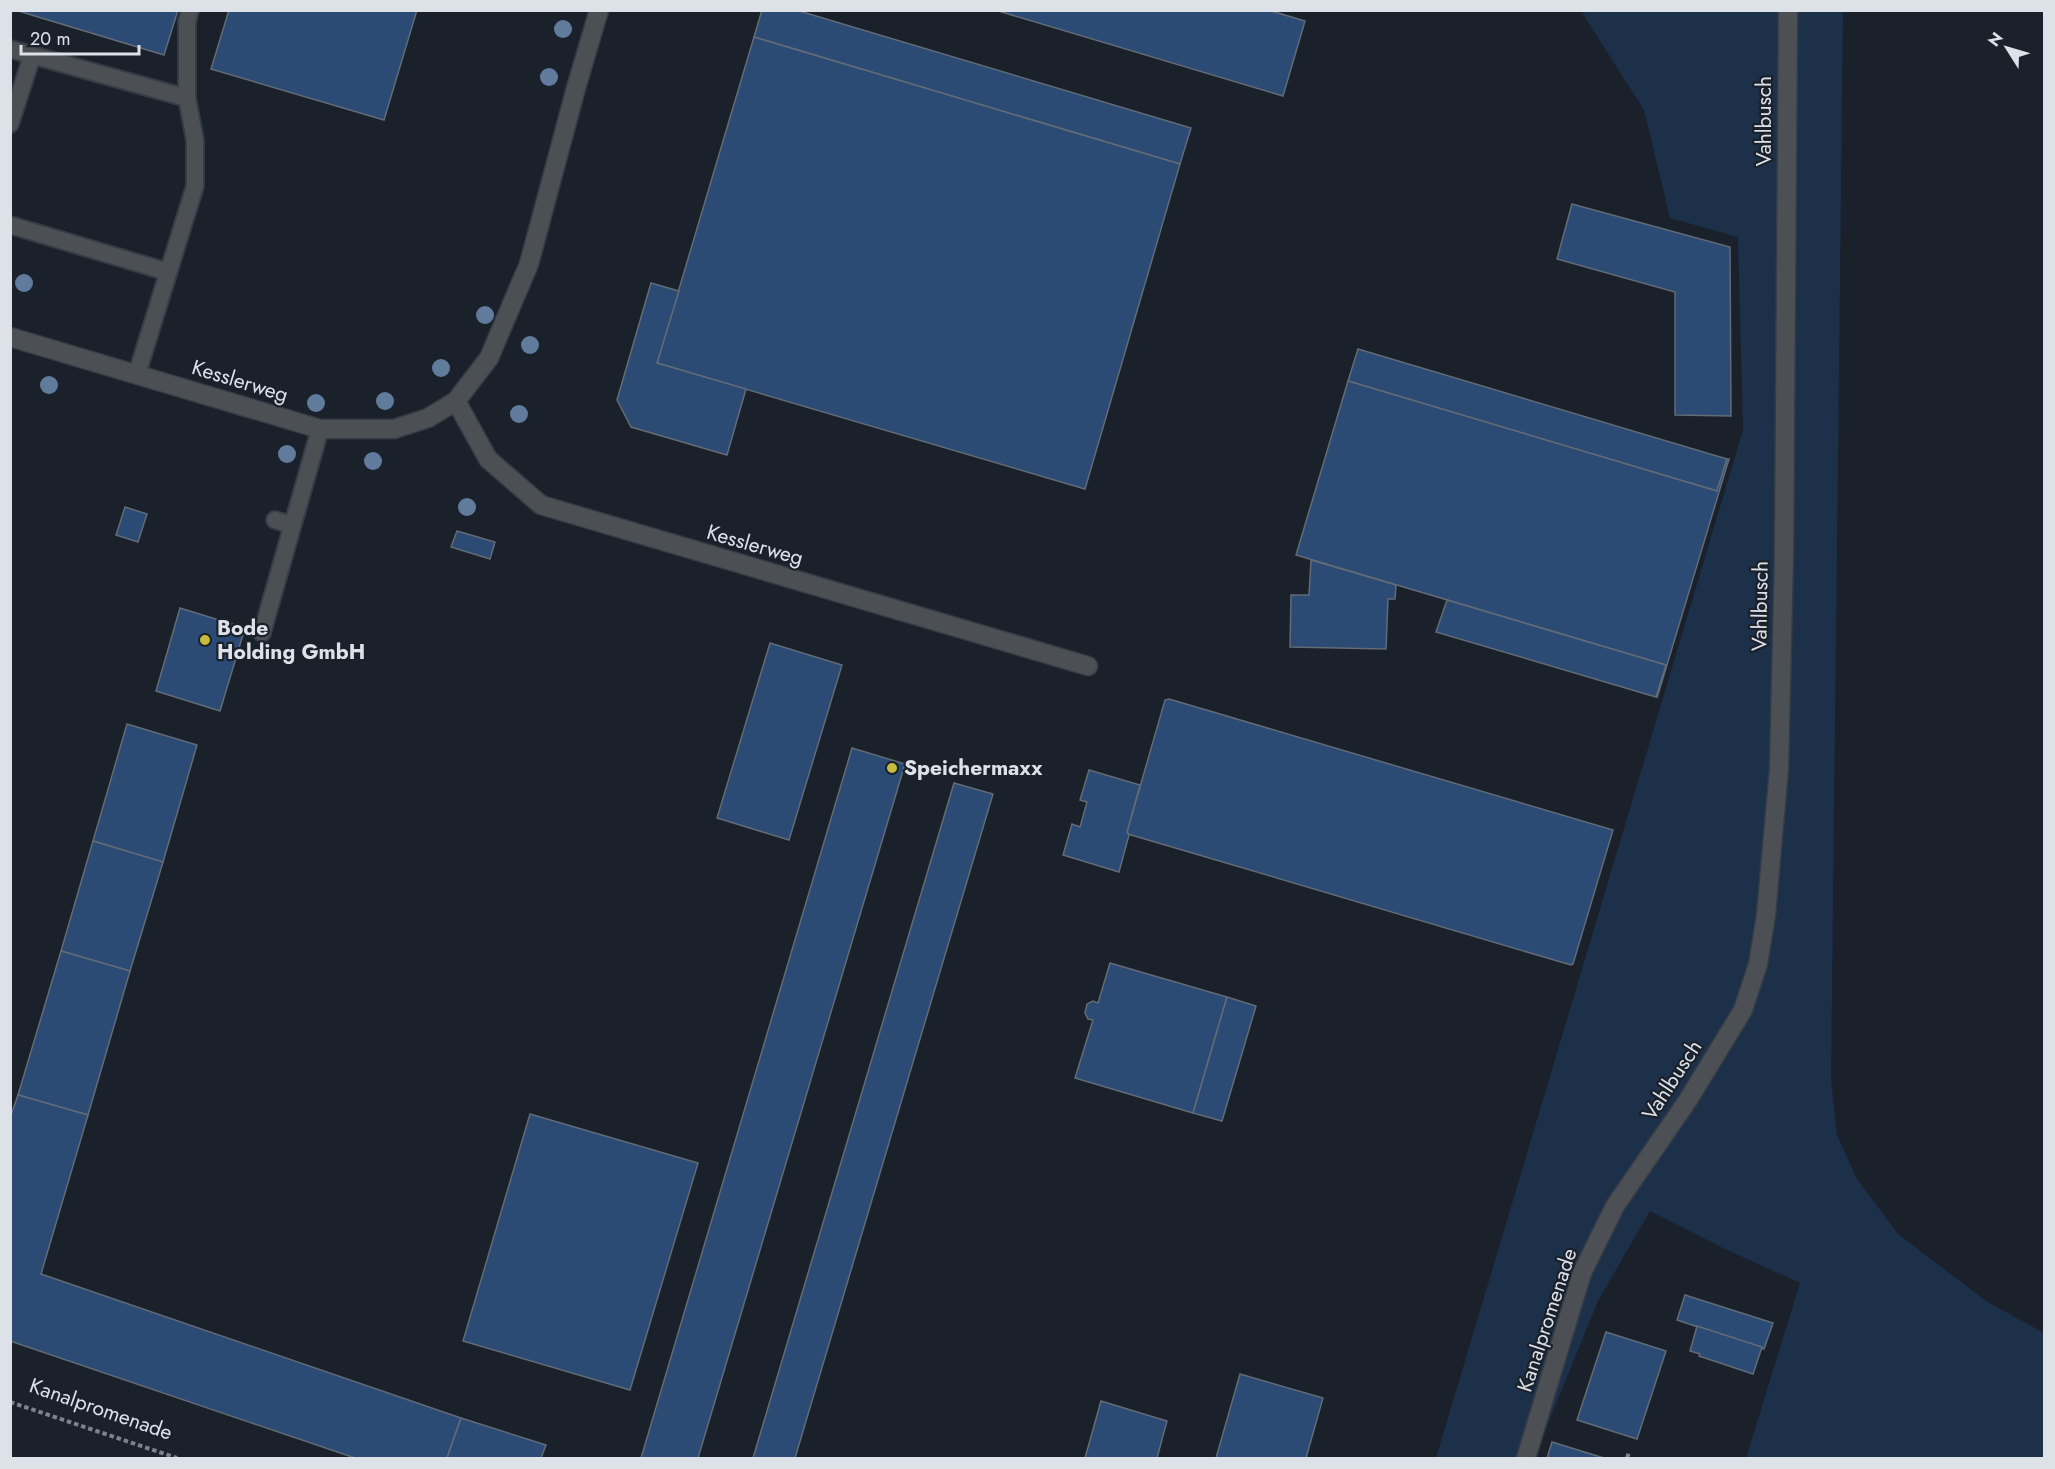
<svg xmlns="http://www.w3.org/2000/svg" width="2055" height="1469" font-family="Jost,sans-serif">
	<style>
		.green { fill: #1c304a }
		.building { fill: #2b4b74; stroke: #626b76; stroke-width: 1.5 }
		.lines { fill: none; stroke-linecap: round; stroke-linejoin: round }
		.lane-casing { stroke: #353c46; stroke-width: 20 }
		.street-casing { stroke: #353c46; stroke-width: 21 }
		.path { stroke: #7d838c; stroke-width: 4; stroke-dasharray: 4.5 3; stroke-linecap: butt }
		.lane { stroke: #4c5055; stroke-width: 16 }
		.street { stroke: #4c5055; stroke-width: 18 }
		.tree { fill: #617b9c }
		.poi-dot { fill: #c6bc3d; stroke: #1a212b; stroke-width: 2 }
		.labels { text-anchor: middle; stroke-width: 4.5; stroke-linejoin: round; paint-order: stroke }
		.street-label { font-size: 21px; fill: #dde2e9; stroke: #1a212b }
		.poi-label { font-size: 21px; font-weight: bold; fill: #dde2e9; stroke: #1a212b; text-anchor: start }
	</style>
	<rect width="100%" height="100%" fill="#1a212b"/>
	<path class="green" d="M 1581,11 L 1843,11 L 1831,1080 L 1837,1135 L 1857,1179 L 1898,1234 L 1986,1301 L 2044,1333 L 2044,1458 L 1746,1458 L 1800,1283 L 1725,1249 L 1650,1211 L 1598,1301 L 1534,1458 L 1436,1458 L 1743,430 L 1738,237 L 1670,218 L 1644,110 Z"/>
	<g class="building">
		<path d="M 15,10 L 178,10 L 164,55 Z"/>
		<path d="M 229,10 L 417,10 L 384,120 L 211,69 Z"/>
		<path d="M 762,10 L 796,10 L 1191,128 L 1180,164 L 754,37 Z"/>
		<path d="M 995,10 L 1268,10 L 1305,21 L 1283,96 Z"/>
		<path d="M 754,37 L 1180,164 L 1085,489 L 657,363 Z"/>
		<path d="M 1572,204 L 1730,247 L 1731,416 L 1675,415 L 1675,292 L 1557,259 Z"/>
		<path d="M 651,283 L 679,291 L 657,363 L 746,389 L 727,455 L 631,427 L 617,400 Z"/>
		<path d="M 1358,349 L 1727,459 L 1717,491 L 1348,381 Z"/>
		<path d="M 1348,381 L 1717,491 L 1727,459 L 1729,459 L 1657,698 L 1666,665 L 1296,555 Z"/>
		<path d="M 125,507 L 147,514 L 138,542 L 116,535 Z"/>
		<path d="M 457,531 L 495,542 L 490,559 L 451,547 Z"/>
		<path d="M 1311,560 L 1396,585 L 1395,599 L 1388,599 L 1386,649 L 1290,647 L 1291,595 L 1309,595 Z"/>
		<path d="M 1447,600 L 1666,665 L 1656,697 L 1436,632 Z"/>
		<path d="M 180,608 L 245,628 L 220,711 L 156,691 Z"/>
		<path d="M 770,643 L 842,665 L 789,840 L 717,818 Z"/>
		<path d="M 1169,699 L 1613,830 L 1573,964 L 1571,965 L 1128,834 L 1127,832 L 1165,700 Z"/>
		<path d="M 127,724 L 197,745 L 163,862 L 93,841 Z"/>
		<path d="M 852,748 L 905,764 L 698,1458 L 641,1458 Z"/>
		<path d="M 1089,770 L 1140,785 L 1127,832 L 1129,835 L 1119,872 L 1063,855 L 1072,824 L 1080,827 L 1087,802 L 1080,800 Z"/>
		<path d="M 954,783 L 993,794 L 795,1458 L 753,1458 Z"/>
		<path d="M 93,841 L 163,862 L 130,971 L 61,951 Z"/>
		<path d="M 61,951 L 130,971 L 88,1115 L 18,1095 Z"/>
		<path d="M 1110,963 L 1227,997 L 1193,1113 L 1075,1078 L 1093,1020 L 1088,1019 L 1085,1013 L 1087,1004 L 1093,1001 L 1098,1003 Z"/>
		<path d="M 1227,997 L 1256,1006 L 1222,1121 L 1193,1113 Z"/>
		<path d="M 18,1095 L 88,1115 L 41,1274 L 461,1418 L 447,1458 L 355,1458 L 10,1341 L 10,1118 Z"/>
		<path d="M 530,1114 L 698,1163 L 630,1390 L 463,1341 Z"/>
		<path d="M 1685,1295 L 1773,1323 L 1764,1349 L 1677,1320 Z"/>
		<path d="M 1697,1326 L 1762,1347 L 1753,1374 L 1699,1356 L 1700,1354 L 1690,1351 Z"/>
		<path d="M 1606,1332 L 1666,1351 L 1637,1439 L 1577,1420 Z"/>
		<path d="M 1240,1374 L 1323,1398 L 1306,1458 L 1216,1458 Z"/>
		<path d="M 1101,1401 L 1167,1421 L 1157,1458 L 1085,1458 Z"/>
		<path d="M 461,1418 L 546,1445 L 541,1458 L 447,1458 Z"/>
		<path d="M 1552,1442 L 1604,1458 L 1547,1458 Z"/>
	</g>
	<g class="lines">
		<g class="lane-casing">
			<g id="lane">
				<path d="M 10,49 L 187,98"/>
				<path d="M 10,124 L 32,56"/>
				<path d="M 10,225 L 168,272"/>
				<path d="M 137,374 L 195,186 L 195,140 L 187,98 L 187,22 L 190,10"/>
				<path d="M 275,520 L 292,525"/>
				<path d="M 262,633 L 320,429"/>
			</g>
		</g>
		<g class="street-casing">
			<g id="street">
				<path d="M 10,337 L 320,429 L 394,429 L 428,418 L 456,401 L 489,358 L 529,264 L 576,88 L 599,10"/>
				<path d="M 456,401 L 488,459 L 541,505 L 1088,666"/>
				<path d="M 1526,1458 L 1582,1273 L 1615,1206 L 1688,1100 L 1743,1010 L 1758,964 L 1766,915 L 1779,769 L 1784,554 L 1788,10"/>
			</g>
		</g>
		<g class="path">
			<path d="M 10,1402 L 177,1458"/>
			<path d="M 1627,1458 L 1629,1453"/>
		</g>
		<use href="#lane" class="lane"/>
		<use href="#street" class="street"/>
	</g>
	<g class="tree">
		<circle cx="563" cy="29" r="9"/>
		<circle cx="549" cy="77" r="9"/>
		<circle cx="24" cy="283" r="9"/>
		<circle cx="485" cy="315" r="9"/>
		<circle cx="530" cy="345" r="9"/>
		<circle cx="441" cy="368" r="9"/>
		<circle cx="49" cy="385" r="9"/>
		<circle cx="385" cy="401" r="9"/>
		<circle cx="316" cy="403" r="9"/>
		<circle cx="519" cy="414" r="9"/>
		<circle cx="287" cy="454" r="9"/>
		<circle cx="373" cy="461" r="9"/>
		<circle cx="467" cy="507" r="9"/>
	</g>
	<g class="poi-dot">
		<circle cx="205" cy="640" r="6"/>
		<circle cx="892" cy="768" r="6"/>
	</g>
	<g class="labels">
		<g class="street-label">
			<text transform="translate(1764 121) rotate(-90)" y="7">Vahlbusch</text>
			<text transform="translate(240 381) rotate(17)" y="7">Kesslerweg</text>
			<text transform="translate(755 545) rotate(16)" y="7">Kesslerweg</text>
			<text transform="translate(1760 606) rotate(-89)" y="7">Vahlbusch</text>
			<text transform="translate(1672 1080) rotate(-57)" y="7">Vahlbusch</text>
			<text transform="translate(1547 1320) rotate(-72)" y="7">Kanalpromenade</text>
			<text transform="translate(101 1409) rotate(19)" y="7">Kanalpromenade</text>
		</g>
		<g class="poi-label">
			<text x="217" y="635">Bode<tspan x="217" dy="24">Holding GmbH</tspan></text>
			<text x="904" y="775">Speichermaxx</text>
		</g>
	</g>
	<rect width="2055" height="1469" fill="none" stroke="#dde2e9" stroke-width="24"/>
	<g transform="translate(2007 48) rotate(307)" stroke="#1a212b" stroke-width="4.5" paint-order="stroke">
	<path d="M0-4.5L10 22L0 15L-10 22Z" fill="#dde2e9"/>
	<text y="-9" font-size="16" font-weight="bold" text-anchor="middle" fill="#dde2e9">N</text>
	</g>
	<path d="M21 45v9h118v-9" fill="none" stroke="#dde2e9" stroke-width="3"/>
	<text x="30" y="45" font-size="18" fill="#dde2e9" stroke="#1a212b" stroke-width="4.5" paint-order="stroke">20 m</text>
</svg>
